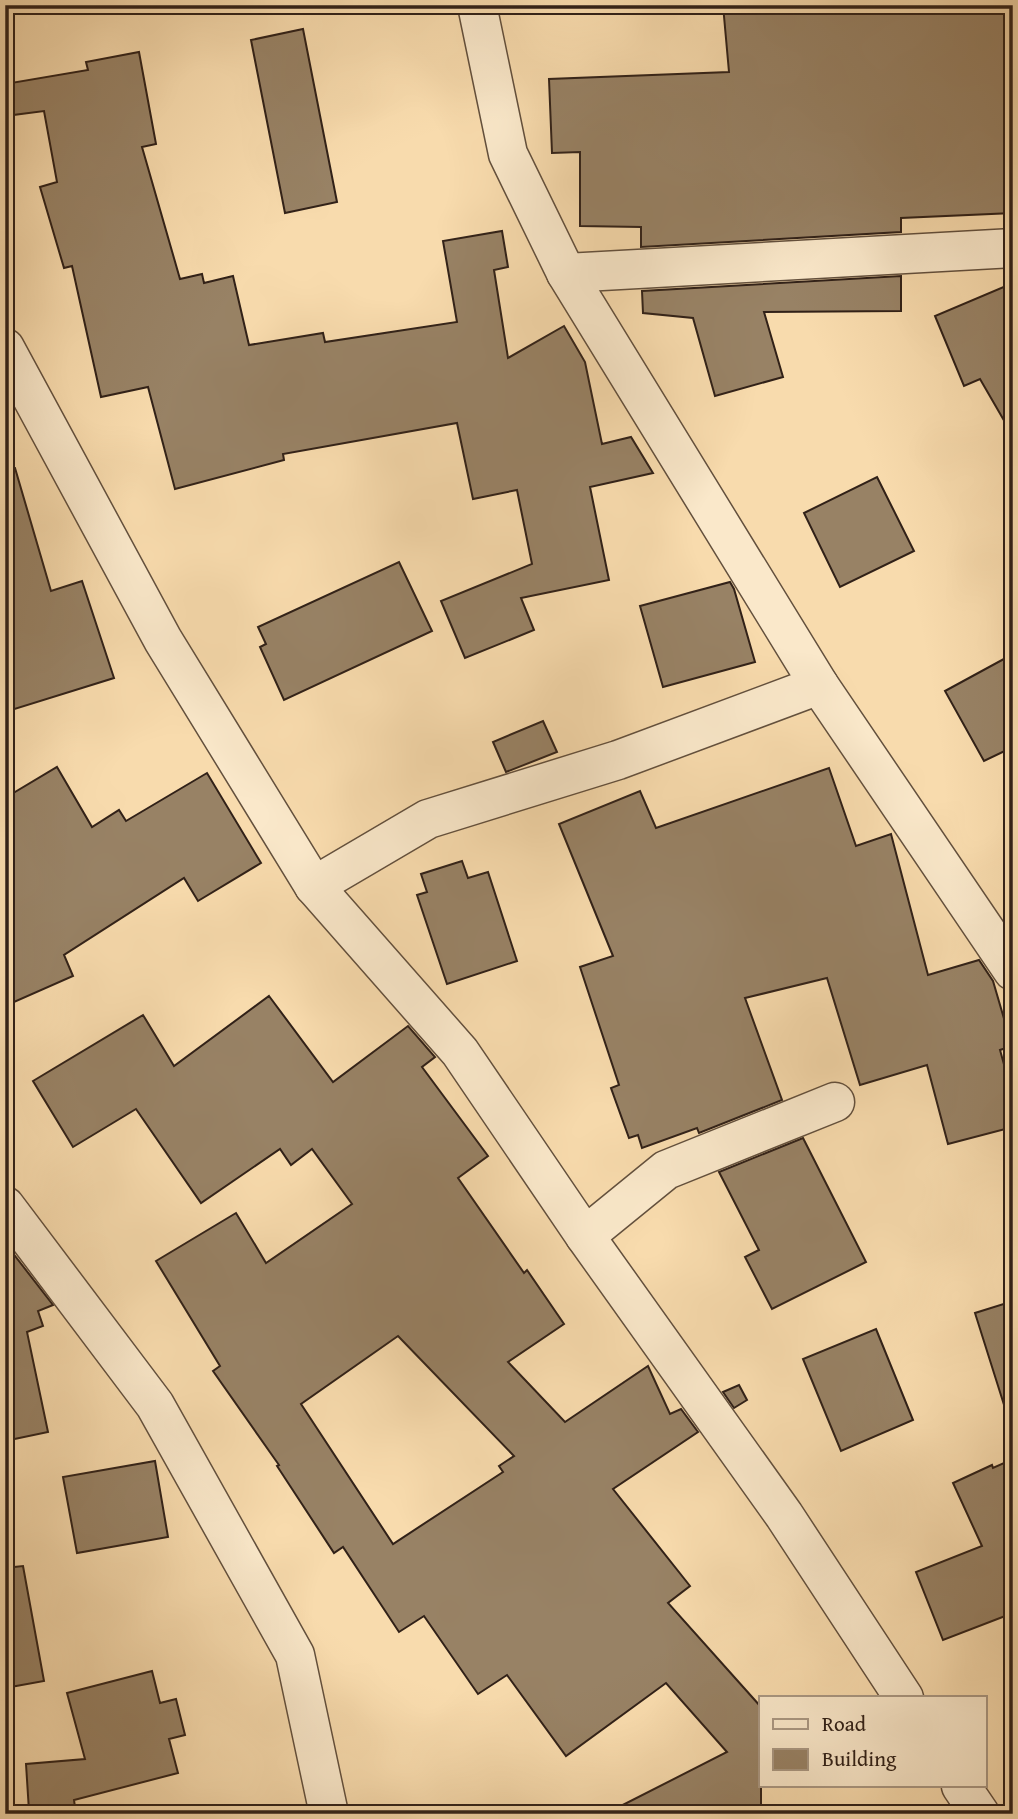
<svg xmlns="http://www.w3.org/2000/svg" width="1018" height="1819" font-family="'Gentium Book Plus',serif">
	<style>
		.building { fill: #988265; stroke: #312118; stroke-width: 2; fill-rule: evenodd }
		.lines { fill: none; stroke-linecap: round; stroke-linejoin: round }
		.minor-casing { stroke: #63503d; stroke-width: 41 }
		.minor { stroke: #fae8ca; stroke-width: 38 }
	</style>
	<rect width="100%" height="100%" fill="#f8dbad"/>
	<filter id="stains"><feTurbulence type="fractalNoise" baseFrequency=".00286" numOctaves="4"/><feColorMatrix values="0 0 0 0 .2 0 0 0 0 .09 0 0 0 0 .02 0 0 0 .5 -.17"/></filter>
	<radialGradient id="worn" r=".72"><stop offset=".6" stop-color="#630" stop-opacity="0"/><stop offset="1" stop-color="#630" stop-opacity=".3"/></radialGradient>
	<g class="building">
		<path d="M 723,5 L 1013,5 L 1013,130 L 1009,131 L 1013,213 L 901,218 L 901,232 L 641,247 L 641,227 L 580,226 L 580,152 L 552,153 L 549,79 L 729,72 Z"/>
		<path d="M 303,29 L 337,202 L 285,213 L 251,40 Z"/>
		<path d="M 139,52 L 156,144 L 142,147 L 180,279 L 202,274 L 204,283 L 233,276 L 249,345 L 323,333 L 325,342 L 457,322 L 443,241 L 502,231 L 508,267 L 494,270 L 508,358 L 564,326 L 585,362 L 602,444 L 631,437 L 653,473 L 590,487 L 609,580 L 521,598 L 534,630 L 465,658 L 441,601 L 532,564 L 517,490 L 473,499 L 457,423 L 283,454 L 284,460 L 175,489 L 148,387 L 101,397 L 72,266 L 64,268 L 40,187 L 57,182 L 44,111 L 5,116 L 5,84 L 88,70 L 86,62 Z"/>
		<path d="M 901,276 L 901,311 L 764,312 L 783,377 L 715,396 L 693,318 L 643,313 L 642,291 Z"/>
		<path d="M 1013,283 L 1013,436 L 980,379 L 964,386 L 935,316 Z"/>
		<path d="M 15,468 L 51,591 L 82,581 L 114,678 L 5,712 L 5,469 Z"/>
		<path d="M 877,477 L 914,551 L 840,587 L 804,513 Z"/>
		<path d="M 399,562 L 432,631 L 284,700 L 260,647 L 266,644 L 258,627 Z"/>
		<path d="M 730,582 L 734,589 L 755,662 L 663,687 L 640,606 Z"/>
		<path d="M 1013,654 L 1013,747 L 984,761 L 945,691 Z"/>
		<path d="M 543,721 L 557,752 L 506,772 L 493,742 Z"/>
		<path d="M 57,767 L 92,827 L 119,810 L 126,821 L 207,773 L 261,863 L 198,901 L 184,878 L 64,955 L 73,976 L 5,1006 L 5,798 Z"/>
		<path d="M 829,768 L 856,846 L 891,834 L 928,975 L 979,960 L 993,981 L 1012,1046 L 1000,1050 L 1013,1097 L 1013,1127 L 948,1144 L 927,1065 L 860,1085 L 827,978 L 745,998 L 782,1100 L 699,1133 L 697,1128 L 642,1148 L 638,1135 L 629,1138 L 611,1088 L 619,1085 L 580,967 L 613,956 L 559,824 L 640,791 L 656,828 Z"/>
		<path d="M 462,861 L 468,878 L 488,872 L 517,961 L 447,984 L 417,895 L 427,892 L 421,874 Z"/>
		<path d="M 269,996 L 333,1082 L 408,1026 L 435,1057 L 422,1067 L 488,1156 L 458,1178 L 524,1273 L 527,1270 L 564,1324 L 508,1362 L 565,1422 L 648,1366 L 670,1414 L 681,1409 L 698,1432 L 613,1489 L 690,1586 L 668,1603 L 761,1707 L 761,1814 L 605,1814 L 727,1752 L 666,1683 L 566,1756 L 507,1675 L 478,1694 L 424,1616 L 399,1632 L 343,1547 L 334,1553 L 277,1466 L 279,1465 L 213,1371 L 220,1366 L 156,1261 L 236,1213 L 266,1263 L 352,1204 L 312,1149 L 291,1165 L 280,1149 L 201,1203 L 136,1109 L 73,1147 L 33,1081 L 143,1015 L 174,1066 ZM 398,1336 L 514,1456 L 499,1466 L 503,1472 L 393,1544 L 301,1404 Z"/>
		<path d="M 803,1138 L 866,1262 L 772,1309 L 745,1257 L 759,1250 L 719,1172 Z"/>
		<path d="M 5,1243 L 53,1305 L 38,1311 L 43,1326 L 27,1332 L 48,1432 L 5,1441 Z"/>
		<path d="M 1013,1301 L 1013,1407 L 1005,1408 L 975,1313 Z"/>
		<path d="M 876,1329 L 913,1420 L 841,1451 L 803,1359 Z"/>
		<path d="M 739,1385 L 747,1400 L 734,1408 L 723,1392 Z"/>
		<path d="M 1013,1459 L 1013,1613 L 943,1640 L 916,1572 L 982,1546 L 953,1483 L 992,1465 L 993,1468 Z"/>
		<path d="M 155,1461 L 168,1537 L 77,1553 L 63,1477 Z"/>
		<path d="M 23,1566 L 44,1681 L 5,1688 L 5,1568 Z"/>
		<path d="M 152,1671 L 160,1703 L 176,1699 L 185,1735 L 169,1739 L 178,1773 L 74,1800 L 75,1807 L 29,1811 L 26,1764 L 85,1759 L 67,1693 Z"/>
	</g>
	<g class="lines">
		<g class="minor-casing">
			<g id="minor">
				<path d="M 477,5 L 508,154 L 566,273 L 819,685 L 1013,971"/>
				<path d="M 566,273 L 1013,248"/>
				<path d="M 5,348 L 163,640 L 314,886 L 460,1052 L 585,1236 L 784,1515 L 904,1698"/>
				<path d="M 314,886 L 428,819 L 618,760 L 819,685"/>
				<path d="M 5,1206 L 155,1405 L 295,1655 L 329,1814"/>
				<path d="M 585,1236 L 666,1170 L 835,1102"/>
				<path d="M 961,1786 L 980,1814"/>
			</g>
		</g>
		<use href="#minor" class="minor"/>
	</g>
	<rect width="1018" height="1819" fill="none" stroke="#f8dbad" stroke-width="28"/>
	<rect x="7" y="7" width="1004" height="1805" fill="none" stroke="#312118" stroke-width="3.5"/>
	<rect x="14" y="14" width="990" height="1791" fill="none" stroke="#312118" stroke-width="2"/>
	<rect x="759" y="1696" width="228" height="91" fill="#fae8ca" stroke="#aa9883" stroke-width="2"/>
	<rect x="773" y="1719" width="35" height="10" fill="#fae8ca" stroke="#aa9883" stroke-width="2"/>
	<text x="822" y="1731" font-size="21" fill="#312118">Road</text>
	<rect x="773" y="1749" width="35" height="21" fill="#988265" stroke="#aa9883" stroke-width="2"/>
	<text x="822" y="1766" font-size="21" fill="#312118">Building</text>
	<rect width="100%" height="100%" filter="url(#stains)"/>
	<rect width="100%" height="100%" fill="url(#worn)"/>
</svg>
